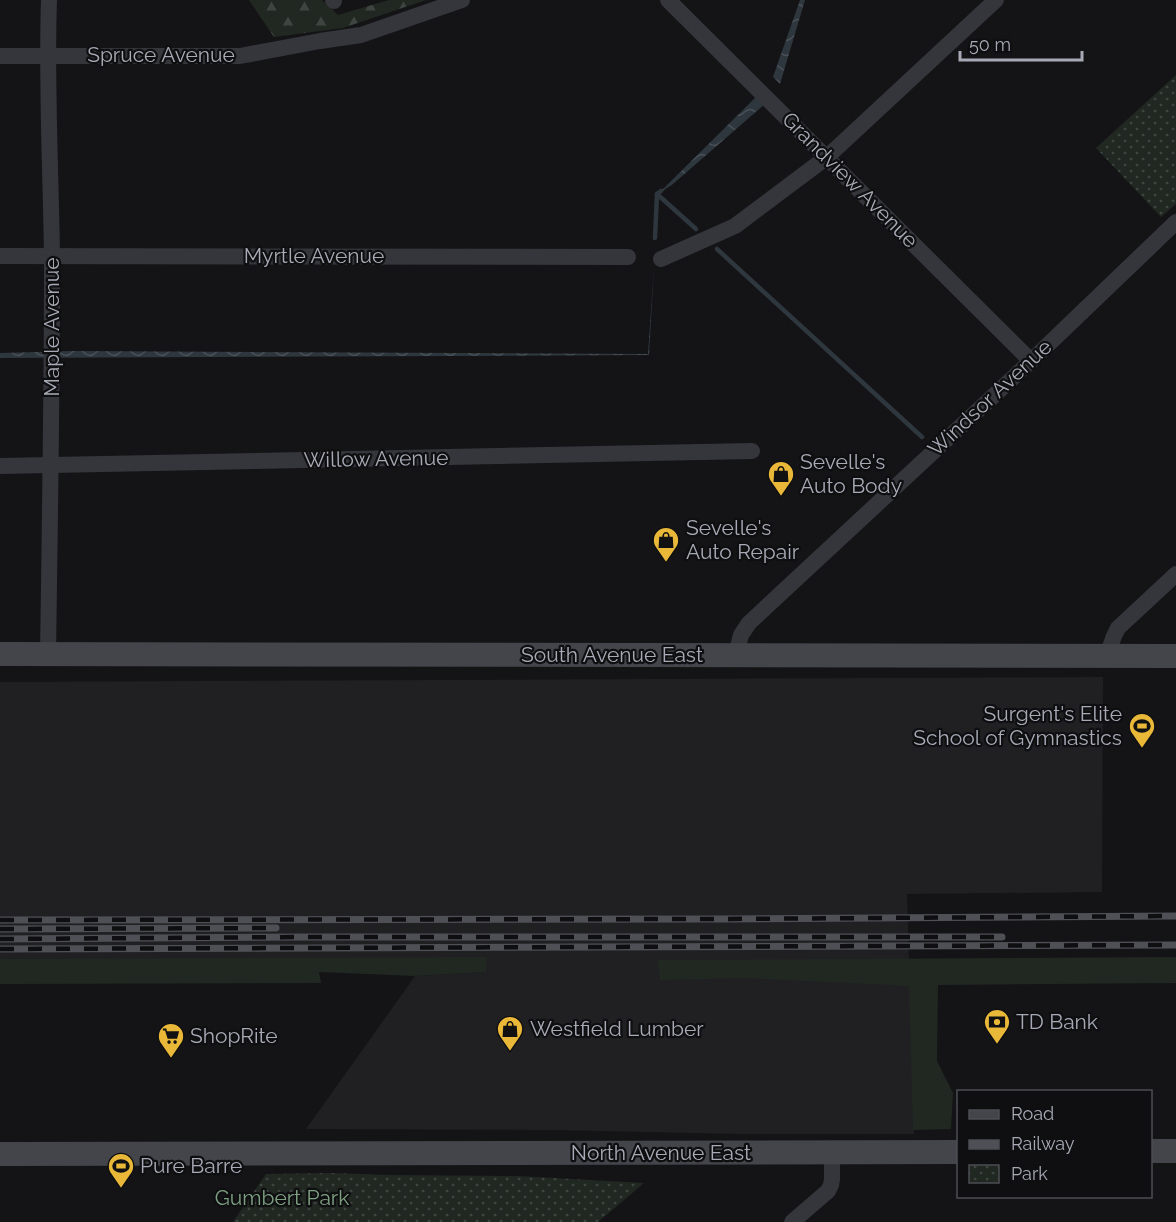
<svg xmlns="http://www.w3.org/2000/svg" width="1176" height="1222" font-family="Raleway,sans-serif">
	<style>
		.built { fill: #202023 }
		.grass { fill: #212822 }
		.forest { fill: url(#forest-firs) }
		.park { fill: url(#park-dots) }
		.water { fill: url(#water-waves) }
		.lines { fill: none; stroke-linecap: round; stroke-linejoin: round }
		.stream { stroke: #2e363e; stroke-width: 4.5 }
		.street { stroke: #35363b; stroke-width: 16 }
		.secondary { stroke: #43454b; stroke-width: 24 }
		.rail-casing { stroke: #4e5056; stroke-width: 7 }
		.rail { stroke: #0f0f11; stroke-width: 4.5; stroke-dasharray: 14; stroke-linecap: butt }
		.labels { text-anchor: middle; stroke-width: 4.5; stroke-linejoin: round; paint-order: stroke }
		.street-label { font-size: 21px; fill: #a7aab5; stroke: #0f0f11 }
		.poi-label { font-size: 21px; fill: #a7aab5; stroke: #0f0f11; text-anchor: start }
		.park-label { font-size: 21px; fill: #7ea082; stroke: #0f0f11 }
	</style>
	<defs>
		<pattern id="forest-firs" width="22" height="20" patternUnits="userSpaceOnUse" patternTransform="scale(1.5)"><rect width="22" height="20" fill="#212822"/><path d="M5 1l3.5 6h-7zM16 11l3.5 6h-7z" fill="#3e4440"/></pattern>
		<pattern id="park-dots" width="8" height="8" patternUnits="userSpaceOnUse" patternTransform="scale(1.5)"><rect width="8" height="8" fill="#212822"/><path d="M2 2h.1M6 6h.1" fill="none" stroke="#3e4440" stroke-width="1.8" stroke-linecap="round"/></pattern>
		<pattern id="water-waves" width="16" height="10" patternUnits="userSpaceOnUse" patternTransform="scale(1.5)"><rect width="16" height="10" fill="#2e363e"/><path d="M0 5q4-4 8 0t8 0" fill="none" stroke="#495058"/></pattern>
	</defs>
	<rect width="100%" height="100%" fill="#141416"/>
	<path class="built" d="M 1103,677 L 1102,892 L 907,894 L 914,1134 L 739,1134 L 554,1130 L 306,1129 L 415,976 L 485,972 L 0,959 L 0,682 Z"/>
	<g class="grass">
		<path d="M 487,957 L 486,972 L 415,976 L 319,972 L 321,983 L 0,984 L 0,959 Z"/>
		<path d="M 1176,957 L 1176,983 L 938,985 L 937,1061 L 953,1093 L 951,1129 L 913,1130 L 909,986 L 746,978 L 660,980 L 658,960 Z"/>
	</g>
	<path class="forest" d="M 249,0 L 322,0 L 338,15 L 389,0 L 426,0 L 343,28 L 274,37 Z"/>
	<g class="park">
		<path d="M 1176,75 L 1176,204 L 1161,217 L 1096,148 Z"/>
		<path d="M 330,1173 L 389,1175 L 517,1176 L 644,1183 L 598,1222 L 233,1222 L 266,1174 Z"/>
	</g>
	<g class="water">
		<path d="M 800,0 L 805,0 L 780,84 L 773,77 Z"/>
		<path d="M 757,96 L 765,104 L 673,184 L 658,194 Z"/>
		<path d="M 654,266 L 649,355 L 0,358 L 0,353 L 72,351 L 648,354 Z"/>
	</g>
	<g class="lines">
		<g class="stream">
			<path d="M 657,194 L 696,229"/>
			<path d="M 655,238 L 657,194 L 661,191"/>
			<path d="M 717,249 L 922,437"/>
		</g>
		<g class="street">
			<path d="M 333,0 L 334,1"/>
			<path d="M 668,0 L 1031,361"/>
			<path d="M 0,56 L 240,56 L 320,41 L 361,35 L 462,0"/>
			<path d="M 0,256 L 628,257"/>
			<path d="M 661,259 L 735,226 L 827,157 L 996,0"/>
			<path d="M 0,466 L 752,451"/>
			<path d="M 48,654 C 50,522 52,391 52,259 C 51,172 46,86 49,0"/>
			<path d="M 736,655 L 741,635 L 749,623 L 1031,361 L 1176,222"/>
			<path d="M 1107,656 L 1114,636 L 1118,628 L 1176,574"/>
			<path d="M 792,1222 L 828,1191 L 831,1185 L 832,1179 L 832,1152"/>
		</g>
		<g class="secondary">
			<path d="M 0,654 L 1176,656"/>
			<path d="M 1150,1151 L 1176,1151"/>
			<path d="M 0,1154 L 958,1152"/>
		</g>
		<g class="rail-casing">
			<g id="rail">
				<path d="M 0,920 L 722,919 L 1176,916"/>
				<path d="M 0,929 L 276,928"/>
				<path d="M 0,939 L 307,937 L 1002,937"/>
				<path d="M 0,949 L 1176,945"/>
			</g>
		</g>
		<use href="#rail" class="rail"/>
	</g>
	<defs>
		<g id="shop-pin" transform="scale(1.35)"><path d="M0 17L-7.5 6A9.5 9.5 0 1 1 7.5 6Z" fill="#e9b839" stroke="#0f0f11"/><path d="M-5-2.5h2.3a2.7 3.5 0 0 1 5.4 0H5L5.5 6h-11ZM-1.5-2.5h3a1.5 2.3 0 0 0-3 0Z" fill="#111"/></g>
		<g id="stadium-pin" transform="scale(1.35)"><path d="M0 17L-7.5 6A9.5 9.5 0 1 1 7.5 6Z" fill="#e9b839" stroke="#0f0f11"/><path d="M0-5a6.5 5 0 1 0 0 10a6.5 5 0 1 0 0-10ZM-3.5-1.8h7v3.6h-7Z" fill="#111"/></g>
		<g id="bank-pin" transform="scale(1.35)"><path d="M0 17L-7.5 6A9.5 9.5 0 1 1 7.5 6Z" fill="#e9b839" stroke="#0f0f11"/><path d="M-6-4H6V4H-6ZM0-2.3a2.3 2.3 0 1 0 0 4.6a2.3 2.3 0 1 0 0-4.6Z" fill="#111"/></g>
		<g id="supermarket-pin" transform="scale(1.35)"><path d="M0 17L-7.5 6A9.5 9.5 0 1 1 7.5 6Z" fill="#e9b839" stroke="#0f0f11"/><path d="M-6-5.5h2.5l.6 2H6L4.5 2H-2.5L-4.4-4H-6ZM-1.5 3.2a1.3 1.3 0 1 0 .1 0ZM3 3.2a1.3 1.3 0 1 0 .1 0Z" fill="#111"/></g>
	</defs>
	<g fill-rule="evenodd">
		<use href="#shop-pin" x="781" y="474"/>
		<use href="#shop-pin" x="666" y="540"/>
		<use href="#stadium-pin" x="1142" y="726"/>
		<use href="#bank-pin" x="997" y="1022"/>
		<use href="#shop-pin" x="510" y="1029"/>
		<use href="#supermarket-pin" x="171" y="1036"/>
		<use href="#stadium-pin" x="121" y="1166"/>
	</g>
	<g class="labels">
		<g class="street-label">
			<text x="161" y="62">Spruce Avenue</text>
			<text transform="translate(850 180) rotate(45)" y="7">Grandview Avenue</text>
			<text x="314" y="263">Myrtle Avenue</text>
			<text transform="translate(52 327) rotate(-90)" y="7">Maple Avenue</text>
			<text transform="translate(990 398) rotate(-43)" y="7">Windsor Avenue</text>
			<text transform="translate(376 459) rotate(-1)" y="7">Willow Avenue</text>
			<text x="612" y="662">South Avenue East</text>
			<text x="661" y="1160">North Avenue East</text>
		</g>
		<g class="poi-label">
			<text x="800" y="469">Sevelle's<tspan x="800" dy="24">Auto Body</tspan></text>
			<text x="686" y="535">Sevelle's<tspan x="686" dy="24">Auto Repair</tspan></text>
			<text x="1122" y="721" text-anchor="end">Surgent's Elite<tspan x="1122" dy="24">School of Gymnastics</tspan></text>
			<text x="1016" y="1029">TD Bank</text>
			<text x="530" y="1036">Westfield Lumber</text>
			<text x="190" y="1043">ShopRite</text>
			<text x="140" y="1173">Pure Barre</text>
		</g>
		<g class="park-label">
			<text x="282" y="1205">Gumbert Park</text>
		</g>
	</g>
	<rect x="957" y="1090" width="195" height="108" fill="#0f0f11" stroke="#4c4d53" stroke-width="1.5"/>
	<rect x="969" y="1110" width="30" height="9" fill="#43454b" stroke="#4c4d53" stroke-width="1.5"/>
	<text x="1011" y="1120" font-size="18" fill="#a7aab5">Road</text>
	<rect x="969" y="1140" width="30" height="9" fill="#4e5056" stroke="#4c4d53" stroke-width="1.5"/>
	<text x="1011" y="1150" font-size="18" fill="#a7aab5">Railway</text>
	<rect x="969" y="1165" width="30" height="18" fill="url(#park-dots)" stroke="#4c4d53" stroke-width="1.5"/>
	<text x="1011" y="1180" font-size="18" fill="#a7aab5">Park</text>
	<path d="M960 51v9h122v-9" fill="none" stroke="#a7aab5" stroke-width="3"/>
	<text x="969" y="51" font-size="18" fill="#a7aab5" stroke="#0f0f11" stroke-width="4.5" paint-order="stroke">50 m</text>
</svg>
